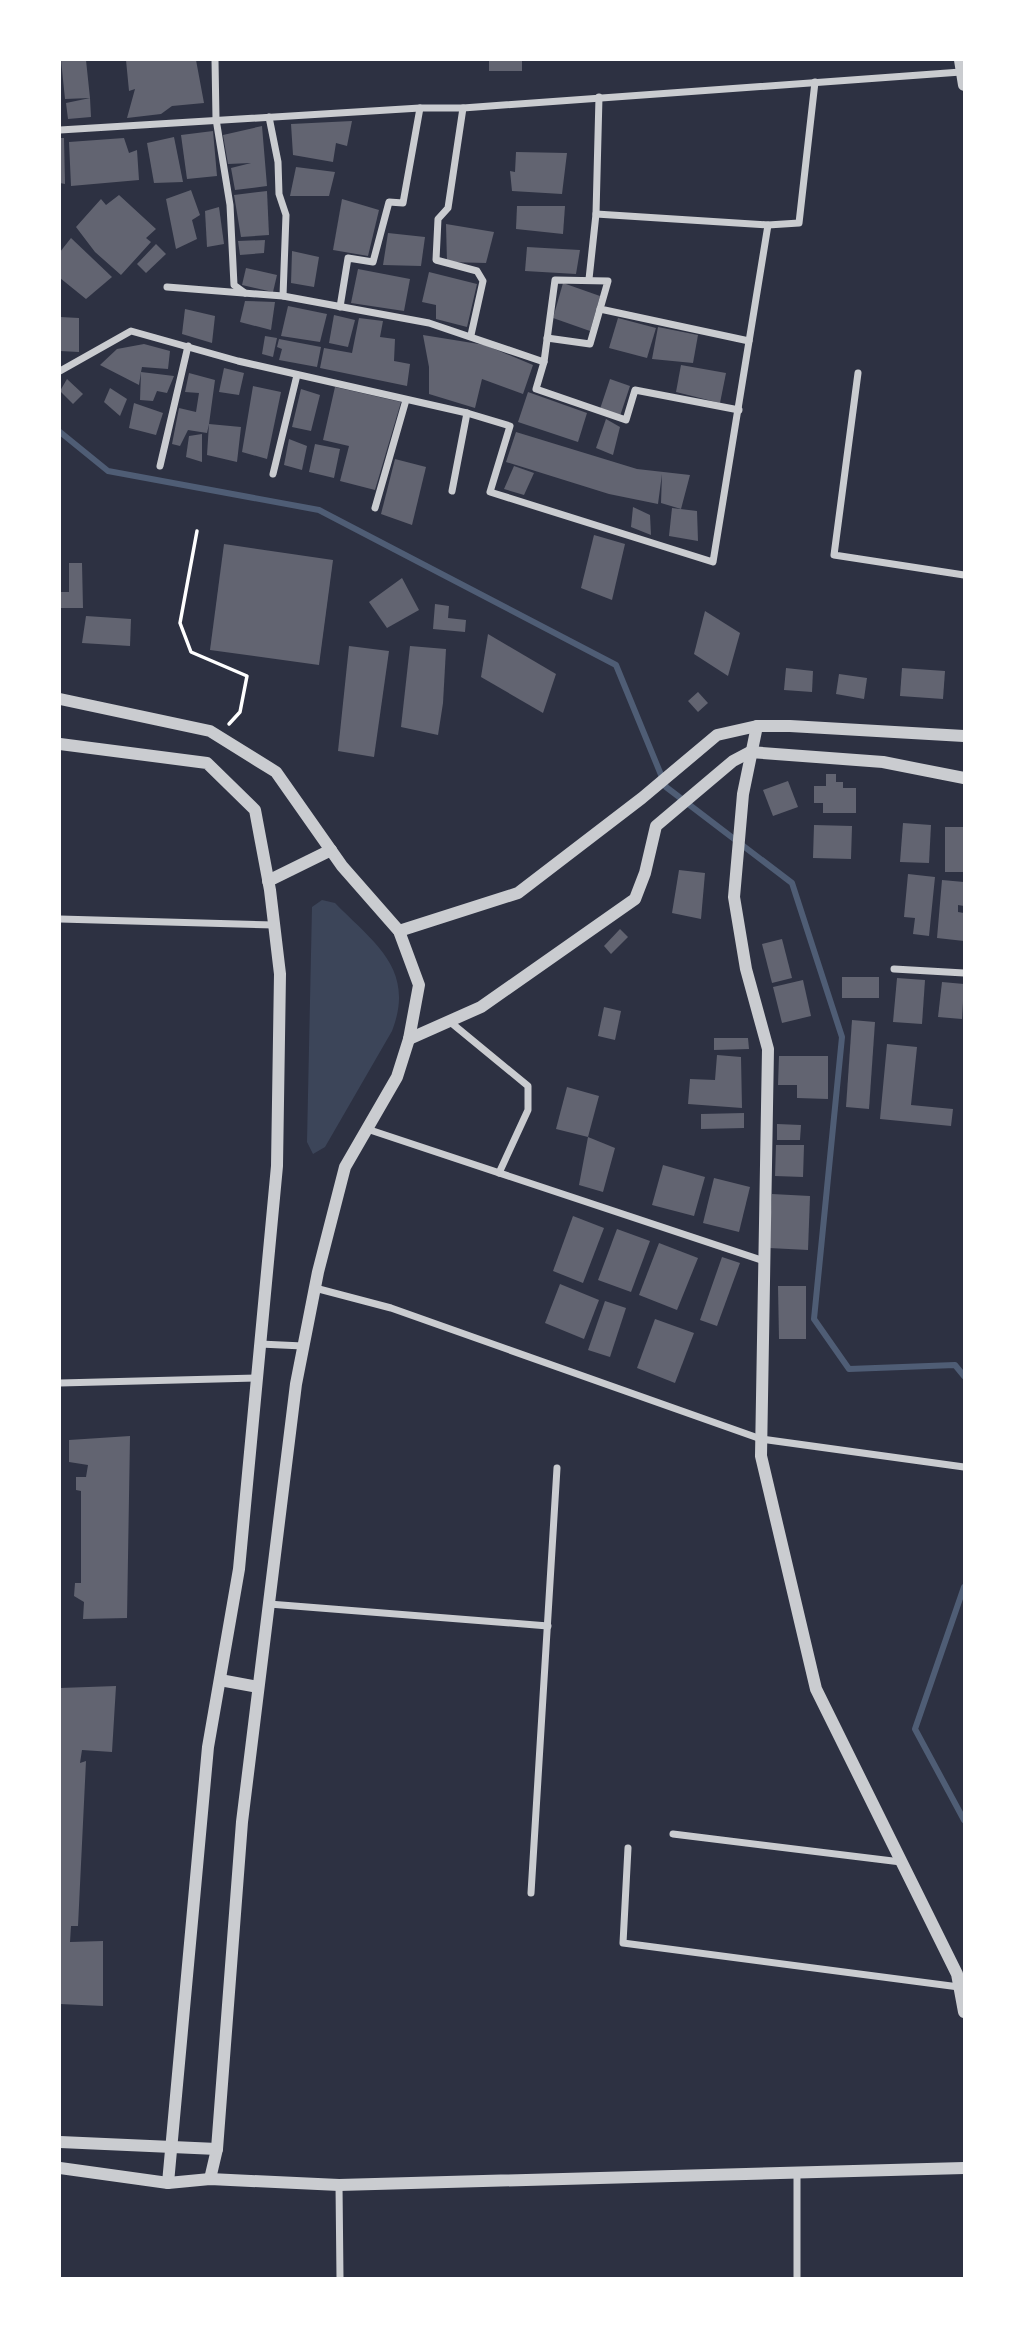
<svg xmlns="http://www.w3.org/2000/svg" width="1024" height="2338" font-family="Literata,serif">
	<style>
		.green { fill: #3c4559 }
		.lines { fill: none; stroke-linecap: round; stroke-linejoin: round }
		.stream { stroke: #4f5d75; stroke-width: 6 }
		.building { fill: #626471 }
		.path { stroke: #fff; stroke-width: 3.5 }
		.minor { stroke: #caccd0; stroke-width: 7 }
		.tertiary { stroke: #caccd0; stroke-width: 12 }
	</style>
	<rect width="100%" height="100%" fill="#2d3142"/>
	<path class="green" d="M 322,900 L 335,903 C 374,943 416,969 392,1031 L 325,1147 L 313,1154 L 307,1142 L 312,907 Z"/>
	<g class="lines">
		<g class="stream">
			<path d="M 60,432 L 108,471 L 319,510 L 616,665 L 666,787 L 792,883 L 842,1037 L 814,1319 L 849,1369 L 955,1365 L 964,1376"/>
			<path d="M 964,1587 L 915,1729 L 964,1820"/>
		</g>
	</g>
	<g class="building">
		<path d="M 61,60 L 86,60 L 90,98 L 91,117 L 68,119 L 66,103 L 90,98 L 65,99 Z"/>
		<path d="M 126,60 L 196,60 L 204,103 L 172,106 L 161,114 L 127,118 L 135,89 L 129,91 Z"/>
		<rect x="489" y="60" width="33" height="11"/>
		<path d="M 352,121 L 347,146 L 336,143 L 333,162 L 293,155 L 291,124 Z"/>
		<path d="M 262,126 L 267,186 L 235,190 L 231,168 L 251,163 L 228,164 L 223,135 Z"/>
		<path d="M 213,131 L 217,176 L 187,179 L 181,135 Z"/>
		<path d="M 174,137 L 183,182 L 154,183 L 147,143 Z"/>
		<path d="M 60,138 L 64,138 L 65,184 L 60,183 Z"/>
		<path d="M 124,138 L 129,153 L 137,150 L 139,180 L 71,186 L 69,142 Z"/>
		<path d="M 516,152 L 567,153 L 562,194 L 512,191 L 510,171 L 515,172 Z"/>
		<path d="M 296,167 L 335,172 L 329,196 L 290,196 Z"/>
		<path d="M 191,190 L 200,215 L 192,220 L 197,239 L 176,249 L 166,199 Z"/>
		<path d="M 267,191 L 269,235 L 241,237 L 234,195 Z"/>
		<path d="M 119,195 L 156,229 L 146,238 L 151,242 L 121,275 L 95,252 L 76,227 L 101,199 L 106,205 Z"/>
		<path d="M 342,199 L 379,210 L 368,256 L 333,250 Z"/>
		<path d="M 517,206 L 565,206 L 563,234 L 516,229 Z"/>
		<path d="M 219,207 L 224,244 L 207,247 L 205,211 Z"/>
		<path d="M 446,224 L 494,232 L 486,263 L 447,262 Z"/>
		<path d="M 388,233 L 425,237 L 421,266 L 383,265 Z"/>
		<path d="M 71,238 L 112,277 L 86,299 L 60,278 L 60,252 Z"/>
		<path d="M 265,240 L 264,253 L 240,255 L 238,241 Z"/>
		<path d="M 156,244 L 166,254 L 146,273 L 137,264 Z"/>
		<path d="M 527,247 L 580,250 L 576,274 L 525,271 Z"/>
		<path d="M 292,251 L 319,257 L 314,287 L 291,283 Z"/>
		<path d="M 246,268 L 277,275 L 273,292 L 242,285 Z"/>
		<path d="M 358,269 L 410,279 L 404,311 L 351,303 Z"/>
		<path d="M 429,272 L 477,284 L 467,327 L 436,319 L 436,305 L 422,302 Z"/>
		<path d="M 563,283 L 600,296 L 590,331 L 553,318 Z"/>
		<path d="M 245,301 L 275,302 L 271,330 L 240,322 Z"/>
		<path d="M 288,306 L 327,314 L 320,342 L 281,336 Z"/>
		<path d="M 185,309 L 215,316 L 212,343 L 182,334 Z"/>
		<path d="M 334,315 L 355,320 L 348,347 L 329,343 Z"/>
		<path d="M 60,317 L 79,318 L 79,352 L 60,351 Z"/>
		<path d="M 359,318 L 383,321 L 380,337 L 395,339 L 394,361 L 410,364 L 407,386 L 320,368 L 324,348 L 352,353 Z"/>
		<path d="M 618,318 L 656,328 L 647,358 L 609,348 Z"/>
		<path d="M 658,327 L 698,335 L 693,363 L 652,359 Z"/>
		<path d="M 423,335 L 485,345 L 533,365 L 523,394 L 482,379 L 475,408 L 429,394 L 429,367 Z"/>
		<path d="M 265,336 L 277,338 L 273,357 L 262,354 Z"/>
		<path d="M 279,339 L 321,347 L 317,367 L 279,360 L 282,349 L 277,347 Z"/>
		<path d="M 144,344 L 170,351 L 168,369 L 142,367 L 141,372 L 174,376 L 167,393 L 157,391 L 153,401 L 140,400 L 141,372 L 139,385 L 100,365 L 117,349 Z"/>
		<path d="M 681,365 L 726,373 L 720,403 L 676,392 Z"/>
		<path d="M 224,368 L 244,373 L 239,395 L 219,392 Z"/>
		<path d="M 189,373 L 215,380 L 209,424 L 241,427 L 237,462 L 207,455 L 209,424 L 207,433 L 188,430 L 180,446 L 172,444 L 179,408 L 196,412 L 199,393 L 185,392 Z"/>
		<path d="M 67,379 L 83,394 L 73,404 L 60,391 Z"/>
		<path d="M 610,379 L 630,386 L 620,416 L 600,409 Z"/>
		<path d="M 253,386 L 281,392 L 267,459 L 242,452 Z"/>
		<path d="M 335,387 L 401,402 L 375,490 L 340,481 L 349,446 L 323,440 Z"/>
		<path d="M 110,388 L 127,399 L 120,416 L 104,402 Z"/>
		<path d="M 301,389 L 320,395 L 311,431 L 292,427 Z"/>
		<path d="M 528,392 L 587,413 L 578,442 L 518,422 Z"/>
		<path d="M 134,403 L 163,413 L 156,435 L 129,428 Z"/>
		<path d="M 606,419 L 620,427 L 613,455 L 596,448 Z"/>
		<path d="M 516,432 L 637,469 L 690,475 L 681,509 L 661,503 L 662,474 L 658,504 L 609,494 L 506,462 Z"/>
		<path d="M 202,434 L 202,462 L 186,457 L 189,436 Z"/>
		<path d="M 289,439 L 307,446 L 302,470 L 284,465 Z"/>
		<path d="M 315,444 L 340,449 L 334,478 L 309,472 Z"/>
		<path d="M 395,459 L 426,467 L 412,525 L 381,514 Z"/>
		<path d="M 514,466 L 534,473 L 524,495 L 504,489 Z"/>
		<path d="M 633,507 L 650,515 L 651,535 L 631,527 Z"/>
		<path d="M 672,508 L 697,511 L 698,541 L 669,536 Z"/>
		<path d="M 594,535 L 625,544 L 612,600 L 581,588 Z"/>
		<path d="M 224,544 L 333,560 L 319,665 L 210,650 Z"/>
		<path d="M 69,563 L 82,563 L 83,608 L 60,608 L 60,592 L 69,592 Z"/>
		<path d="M 402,578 L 419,610 L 387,628 L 369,602 Z"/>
		<path d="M 435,604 L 449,606 L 448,618 L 466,620 L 465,632 L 433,629 Z"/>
		<path d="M 705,611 L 740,633 L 728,676 L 694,654 Z"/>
		<path d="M 86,616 L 131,619 L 130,646 L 82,643 Z"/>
		<path d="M 488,634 L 556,674 L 543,713 L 481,677 Z"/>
		<path d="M 349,646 L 389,651 L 374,757 L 338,751 Z"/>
		<path d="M 410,646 L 446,649 L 443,703 L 438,735 L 401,727 Z"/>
		<path d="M 786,668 L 813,671 L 812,692 L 784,690 Z"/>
		<path d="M 902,668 L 945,671 L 943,699 L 900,696 Z"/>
		<path d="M 839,674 L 867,678 L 864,699 L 836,694 Z"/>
		<path d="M 698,692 L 708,703 L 698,712 L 688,701 Z"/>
		<path d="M 826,774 L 836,774 L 836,782 L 843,782 L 843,788 L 856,788 L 856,813 L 823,813 L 823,803 L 814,803 L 814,786 L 826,786 Z"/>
		<path d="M 788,781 L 798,807 L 773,816 L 763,790 Z"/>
		<path d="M 903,823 L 931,825 L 929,863 L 900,862 Z"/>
		<path d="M 814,825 L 852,826 L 851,859 L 813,858 Z"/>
		<rect x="945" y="827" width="19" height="45"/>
		<path d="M 679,870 L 705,873 L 701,919 L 672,913 Z"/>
		<path d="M 908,874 L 935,877 L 929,936 L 913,934 L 915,918 L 904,917 Z"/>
		<path d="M 942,880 L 964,882 L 964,906 L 958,905 L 958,912 L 964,913 L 964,941 L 937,938 Z"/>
		<path d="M 620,929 L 628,937 L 611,954 L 604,946 Z"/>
		<path d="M 782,939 L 792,978 L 772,983 L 762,944 Z"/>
		<rect x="842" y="977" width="37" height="21"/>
		<path d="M 897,978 L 925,980 L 922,1024 L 893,1022 Z"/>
		<path d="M 803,980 L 811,1016 L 782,1023 L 773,987 Z"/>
		<path d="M 942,982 L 964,984 L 962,1019 L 938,1017 Z"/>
		<path d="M 604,1007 L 621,1011 L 615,1040 L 598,1036 Z"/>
		<path d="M 852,1020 L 875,1022 L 869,1109 L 846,1107 Z"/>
		<path d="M 714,1038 L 748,1038 L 749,1049 L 714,1050 Z"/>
		<path d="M 887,1044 L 917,1047 L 911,1105 L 953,1109 L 951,1126 L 880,1119 Z"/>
		<path d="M 717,1055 L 741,1057 L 742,1108 L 688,1104 L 690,1079 L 715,1080 Z"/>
		<path d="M 779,1056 L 828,1056 L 828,1099 L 797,1098 L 797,1085 L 778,1085 Z"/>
		<path d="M 567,1087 L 599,1096 L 588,1137 L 556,1129 Z"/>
		<path d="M 744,1113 L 744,1128 L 701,1129 L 701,1114 Z"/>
		<path d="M 777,1124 L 801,1125 L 800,1140 L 777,1140 Z"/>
		<path d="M 588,1137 L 615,1148 L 603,1192 L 579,1185 Z"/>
		<path d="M 776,1145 L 804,1145 L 803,1177 L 775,1176 Z"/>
		<path d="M 663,1165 L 705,1177 L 694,1216 L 652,1205 Z"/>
		<path d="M 714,1178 L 750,1187 L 739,1232 L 703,1223 Z"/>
		<path d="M 772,1194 L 810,1196 L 808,1250 L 769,1248 Z"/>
		<path d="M 573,1216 L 604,1228 L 583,1283 L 553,1271 Z"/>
		<path d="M 617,1229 L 650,1241 L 631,1292 L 598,1280 Z"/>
		<path d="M 659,1243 L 698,1258 L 677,1310 L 639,1295 Z"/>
		<path d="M 722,1257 L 740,1263 L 717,1326 L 700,1320 Z"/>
		<path d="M 560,1284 L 599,1300 L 584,1339 L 545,1323 Z"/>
		<path d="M 778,1286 L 806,1286 L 806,1339 L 779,1339 Z"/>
		<path d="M 605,1301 L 626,1308 L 610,1357 L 588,1350 Z"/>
		<path d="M 655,1319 L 694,1333 L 675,1383 L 637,1368 Z"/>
		<path d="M 130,1436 L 127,1618 L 83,1619 L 84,1602 L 74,1596 L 75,1583 L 81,1583 L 81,1491 L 76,1490 L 76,1477 L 86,1477 L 88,1465 L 69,1462 L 69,1440 Z"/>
		<path d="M 116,1686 L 112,1752 L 82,1750 L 80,1763 L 86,1761 L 78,1926 L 71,1926 L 70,1942 L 103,1941 L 103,2006 L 60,2004 L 60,1688 Z"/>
	</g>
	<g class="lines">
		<path class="path" d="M 197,531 L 180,623 L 191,652 L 247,676 L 240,712 L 229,724"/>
		<g class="minor">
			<path d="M 215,60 L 216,119 L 230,205 L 234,285 L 245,293"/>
			<path d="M 463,108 L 448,208 L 438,219 L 436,260 L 477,271 L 483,281 L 471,335"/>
			<path d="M 269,117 L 278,162 L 279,194 L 286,215 L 283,296"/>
			<path d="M 60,130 L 420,108 L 463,108 L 961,72"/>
			<path d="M 596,214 L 768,225 L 799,223 L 815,82"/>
			<path d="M 589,279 L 596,214 L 599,97"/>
			<path d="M 167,287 L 283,296 L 429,323 L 544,362"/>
			<path d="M 340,307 L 348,258 L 373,262 L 389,202 L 403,203 L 420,108"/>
			<path d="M 547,338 L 590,344 L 600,309"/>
			<path d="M 60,371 L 131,331 L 238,361 L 467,413 L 510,426 L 490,492 L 713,562 L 768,225"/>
			<path d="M 858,373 L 834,555 L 964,575"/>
			<path d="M 739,410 L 635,390 L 626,420 L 536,389 L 544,362 L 555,280 L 608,281 L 600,309 L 749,341"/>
			<path d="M 160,466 L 188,346"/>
			<path d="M 273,474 L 297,375"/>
			<path d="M 452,491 L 467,413"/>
			<path d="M 375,508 L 406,400"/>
			<path d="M 60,919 L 274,925"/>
			<path d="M 894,969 L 964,973"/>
			<path d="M 449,1021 L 528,1086 L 528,1110 L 499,1173"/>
			<path d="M 367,1129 L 764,1261"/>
			<path d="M 315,1288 L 391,1308 L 761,1439 L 964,1467"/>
			<path d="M 260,1344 L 303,1346"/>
			<path d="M 60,1383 L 257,1378"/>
			<path d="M 269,1604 L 548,1626"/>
			<path d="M 673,1834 L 901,1862"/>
			<path d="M 628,1848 L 623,1943 L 959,1987"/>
			<path d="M 531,1893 L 557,1468"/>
			<path d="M 797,2172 L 797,2278"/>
			<path d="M 339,2185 L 340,2278"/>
		</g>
		<g class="tertiary">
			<path d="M 960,60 L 964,85"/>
			<path d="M 60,699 L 210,731 L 276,772 L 342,866 L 399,931 L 419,985 L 409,1039 L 397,1077 L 345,1167 L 318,1272 L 296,1384 L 242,1822 L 217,2149 L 210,2179"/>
			<path d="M 757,726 L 743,794 L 734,897 L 746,969 L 768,1049 L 761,1456 L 816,1689 L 957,1974 L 964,2012"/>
			<path d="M 60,744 L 207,763 L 255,810 L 270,890 L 280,974 L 277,1166 L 239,1569 L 208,1747 L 168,2183"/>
			<path d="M 268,881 L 331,850"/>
			<path d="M 399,931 L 518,893 L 642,798 L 717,735 L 757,726 L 790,726 L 964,736"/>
			<path d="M 409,1039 L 481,1007 L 635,899 L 645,873 L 656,826 L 733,761 L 750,752 L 883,762 L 964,778"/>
			<path d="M 220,1680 L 258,1687"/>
			<path d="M 60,2142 L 217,2149"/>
			<path d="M 60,2168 L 168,2183 L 210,2179 L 339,2185 L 964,2168"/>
		</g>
	</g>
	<rect width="1024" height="2338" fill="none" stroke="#ffffff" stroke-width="122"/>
</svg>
